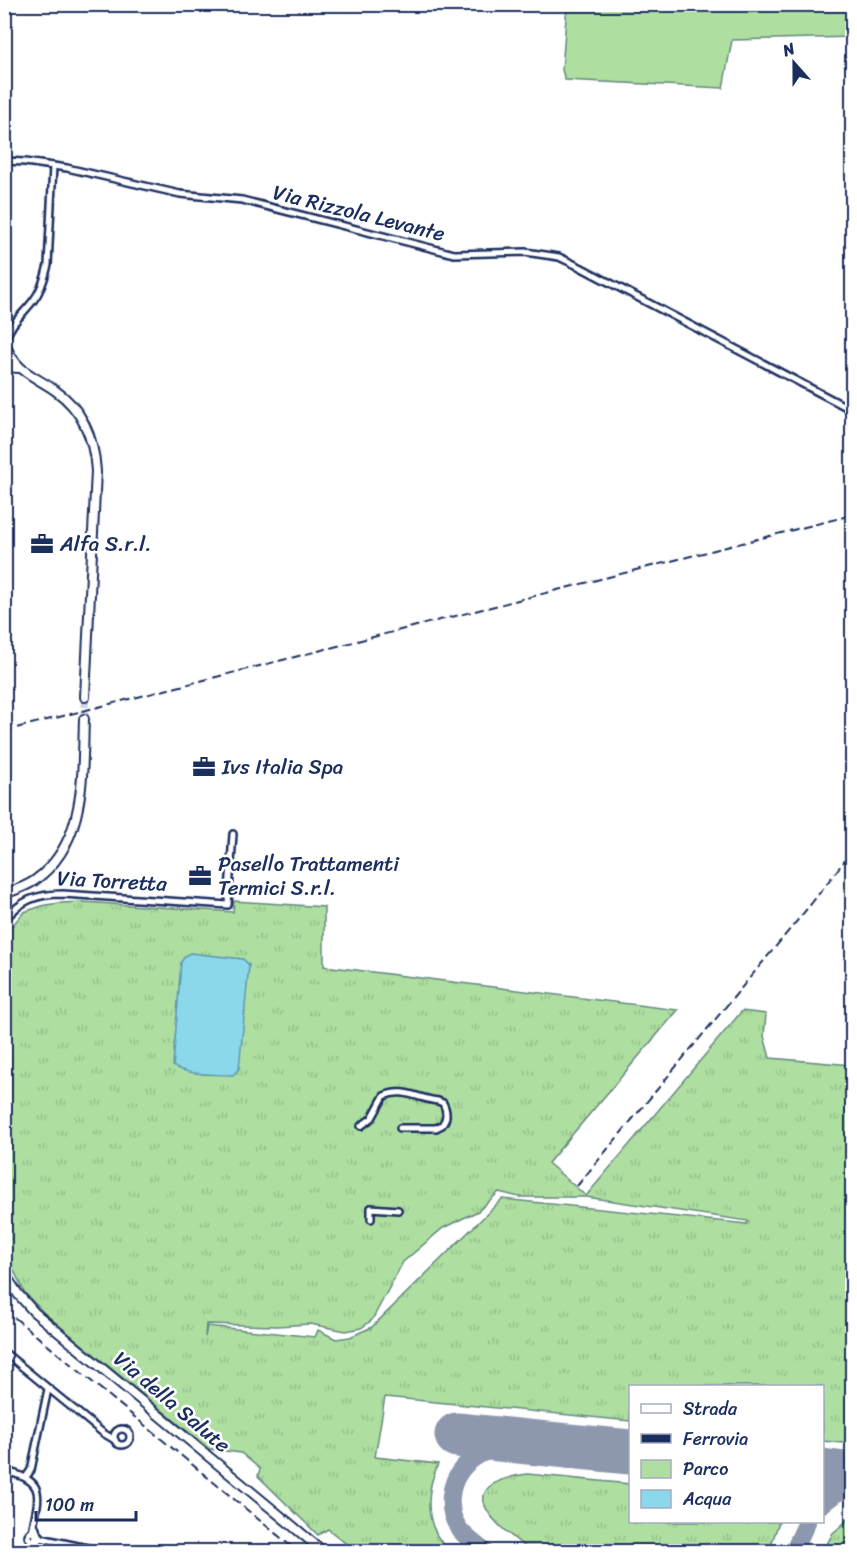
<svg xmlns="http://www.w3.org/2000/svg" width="857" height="1556" font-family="Sriracha,sans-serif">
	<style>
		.grass { fill: url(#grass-tufts); stroke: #64877f; stroke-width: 1.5; fill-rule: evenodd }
		.park { fill: #aedfa0; stroke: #64877f; stroke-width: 1.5 }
		.water { fill: #8ad8e9; stroke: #5e94b1; stroke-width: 1.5 }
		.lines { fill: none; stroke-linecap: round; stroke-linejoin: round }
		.stream { stroke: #5e94b1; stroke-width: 2 }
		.taxiway { stroke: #8d97ae; stroke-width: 18 }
		.runway { stroke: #8d97ae; stroke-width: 45 }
		.secondary-tunnel { stroke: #d1d5df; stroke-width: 8; stroke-dasharray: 8 4; stroke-linecap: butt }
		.street-casing { stroke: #1b2f5e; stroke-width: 10 }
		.secondary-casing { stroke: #1b2f5e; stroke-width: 12 }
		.street { stroke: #fff; stroke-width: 5 }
		.secondary { stroke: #fff; stroke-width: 8 }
		.rail { stroke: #1b2f5e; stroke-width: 2; stroke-dasharray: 9 4.5; stroke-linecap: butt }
		.labels { text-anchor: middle; stroke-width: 5; stroke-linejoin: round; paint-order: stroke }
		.street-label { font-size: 21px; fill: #1b2f5e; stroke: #fff }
		.poi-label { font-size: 21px; fill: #1b2f5e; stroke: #fff; text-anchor: start }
	</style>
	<defs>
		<pattern id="grass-tufts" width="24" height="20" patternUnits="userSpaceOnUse" patternTransform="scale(1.5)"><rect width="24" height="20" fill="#aedfa0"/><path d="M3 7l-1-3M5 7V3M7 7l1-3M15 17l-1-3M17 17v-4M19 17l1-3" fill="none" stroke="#95c08c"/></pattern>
	</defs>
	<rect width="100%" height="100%" fill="#fff"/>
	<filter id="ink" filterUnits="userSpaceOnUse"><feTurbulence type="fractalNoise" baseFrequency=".0167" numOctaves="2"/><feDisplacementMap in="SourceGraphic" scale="12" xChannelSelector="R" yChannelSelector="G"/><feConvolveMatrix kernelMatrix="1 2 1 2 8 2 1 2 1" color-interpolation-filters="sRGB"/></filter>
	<g filter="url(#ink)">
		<g class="grass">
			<path d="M 234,901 L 324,907 L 324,966 L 678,1010 L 548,1163 L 586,1196 L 742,1011 L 766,1014 L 764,1036 L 770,1058 L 852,1065 L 852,1444 L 823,1441 L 822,1386 L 630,1386 L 630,1421 L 385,1397 L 375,1457 L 438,1464 C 425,1493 424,1527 449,1551 L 355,1551 L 328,1529 L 318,1535 L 258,1476 L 260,1469 L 241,1453 L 209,1449 L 44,1313 L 25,1293 L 5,1253 L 4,935 L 24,912 L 45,905 L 61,903 L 82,902 L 233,912 ZM 499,1192 L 519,1197 L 586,1197 L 748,1221 L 747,1224 L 502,1199 L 372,1327 L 350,1337 L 336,1339 L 318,1330 L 315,1337 L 207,1326 L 205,1337 L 206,1324 L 277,1326 L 310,1324 L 346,1331 L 361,1328 L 372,1320 L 403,1262 L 443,1228 L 478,1211 Z"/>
			<path d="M 527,1474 L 630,1484 L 630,1522 L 779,1522 L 769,1551 L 531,1551 C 494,1525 448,1485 527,1474 Z"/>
			<path d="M 852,1516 L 852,1551 L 823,1551 L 833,1533 Z"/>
		</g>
		<path class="park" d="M 567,5 L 852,5 L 852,37 L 732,40 L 723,88 L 565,80 L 562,70 Z"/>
		<path class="water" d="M 190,953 L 243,959 L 249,965 L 239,1069 L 233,1075 C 217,1075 185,1075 173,1066 L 181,962 L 185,956 Z"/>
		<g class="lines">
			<path class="stream" d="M 4,17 L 5,4"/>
			<g class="taxiway">
				<path d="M 822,1504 L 835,1494 L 852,1485"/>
				<path d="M 485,1552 C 476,1544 464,1537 458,1527 C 452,1518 450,1506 451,1496 C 455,1457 495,1444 527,1442"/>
				<path d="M 793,1552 L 807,1522"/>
			</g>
			<g class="runway">
				<path d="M 457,1435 L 630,1452"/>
				<path d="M 822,1471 L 852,1475"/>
			</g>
			<path class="secondary-tunnel" d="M 84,719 L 85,697"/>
			<g class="street-casing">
				<g id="street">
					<path d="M 4,161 L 25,162 L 67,168 L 180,194 L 242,200 L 454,254 L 525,252 L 559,257 L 580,267 L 852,410"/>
					<path d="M 5,341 C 10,324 22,315 33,301 C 41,291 45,278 48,265 L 53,166"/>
					<path d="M 4,921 C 20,900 37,894 63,894 L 228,905 L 233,834"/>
					<path d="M 361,1126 L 372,1118 L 384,1096 C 402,1087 419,1099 438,1101 L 443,1103 C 447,1111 448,1118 442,1125 L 436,1128 L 400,1128"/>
					<path d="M 371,1219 L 371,1208 L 398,1210"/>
					<path d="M 4,1352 L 103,1433 L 115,1440"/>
					<circle cx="122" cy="1437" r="8"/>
					<path d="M 4,1471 C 49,1480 38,1498 32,1532"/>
					<path d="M 26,1477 L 31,1470 L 48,1389"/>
					<circle cx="32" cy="1536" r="4"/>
					<path d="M 36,1537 L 106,1552"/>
					<path d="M 29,1546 L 42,1538 L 37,1532 L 34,1524"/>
				</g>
			</g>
			<g class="secondary-casing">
				<g id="secondary">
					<path d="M 6,346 C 16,372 35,376 56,391 C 83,410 94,440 96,471 L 85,697"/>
					<path d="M 4,367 L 19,368"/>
					<path d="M 4,894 C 15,890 25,887 34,881 C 87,844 82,775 84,719"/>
					<path d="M 4,1273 L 18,1294 L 34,1312 L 324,1552"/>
				</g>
			</g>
			<use href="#street" class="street"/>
			<use href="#secondary" class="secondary"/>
			<g class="rail">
				<path d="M 4,731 L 852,515"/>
				<path d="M 577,1186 L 811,904 L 852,851"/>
				<path d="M 4,1309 L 298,1552"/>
			</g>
		</g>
	</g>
	<defs>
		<g id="office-bare" transform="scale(1.8)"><path d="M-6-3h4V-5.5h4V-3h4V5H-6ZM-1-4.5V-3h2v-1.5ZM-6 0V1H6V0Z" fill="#1b2f5e" stroke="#fff" stroke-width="2.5" paint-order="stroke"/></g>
	</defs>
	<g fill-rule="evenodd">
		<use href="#office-bare" x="42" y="544"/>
		<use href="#office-bare" x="204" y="767"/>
		<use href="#office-bare" x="200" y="876"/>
	</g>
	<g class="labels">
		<g class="street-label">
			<text transform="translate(359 213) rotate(14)" y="7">Via Rizzola Levante</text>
			<text transform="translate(112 881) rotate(3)" y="7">Via Torretta</text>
			<text transform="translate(172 1402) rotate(40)" y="7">Via della Salute</text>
		</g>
		<g class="poi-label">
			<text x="60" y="551">Alfa S.r.l.</text>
			<text x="222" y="774">Ivs Italia Spa</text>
			<text x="218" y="871">Pasello Trattamenti<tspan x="218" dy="24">Termici S.r.l.</tspan></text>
		</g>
	</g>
	<rect width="857" height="1556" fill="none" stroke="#fff" stroke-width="24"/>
	<rect x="12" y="12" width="833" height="1532" fill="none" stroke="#1b2f5e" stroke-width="2" filter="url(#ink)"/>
	<rect x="629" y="1385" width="195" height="138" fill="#ffffff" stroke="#a4acbf" stroke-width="1.5"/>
	<rect x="641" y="1404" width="30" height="9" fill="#ffffff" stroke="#a4acbf" stroke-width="1.5"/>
	<text x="683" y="1415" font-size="18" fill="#1b2f5e">Strada</text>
	<rect x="641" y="1434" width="30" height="9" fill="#1b2f5e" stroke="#a4acbf" stroke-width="1.5"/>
	<text x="683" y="1445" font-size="18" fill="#1b2f5e">Ferrovia</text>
	<rect x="641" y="1460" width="30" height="18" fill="#aedfa0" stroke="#a4acbf" stroke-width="1.5"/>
	<text x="683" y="1475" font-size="18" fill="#1b2f5e">Parco</text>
	<rect x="641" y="1490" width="30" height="18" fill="#8ad8e9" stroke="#a4acbf" stroke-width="1.5"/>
	<text x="683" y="1505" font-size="18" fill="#1b2f5e">Acqua</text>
	<g transform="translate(794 63) rotate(339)" stroke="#ffffff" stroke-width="4.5" paint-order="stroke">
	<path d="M0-4.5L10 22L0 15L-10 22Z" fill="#1b2f5e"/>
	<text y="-9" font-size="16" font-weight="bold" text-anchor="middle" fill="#1b2f5e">N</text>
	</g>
	<path d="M36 1511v9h100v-9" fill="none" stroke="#1b2f5e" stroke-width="3"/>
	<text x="45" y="1511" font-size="18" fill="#1b2f5e" stroke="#ffffff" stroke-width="4.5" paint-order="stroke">100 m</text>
</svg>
